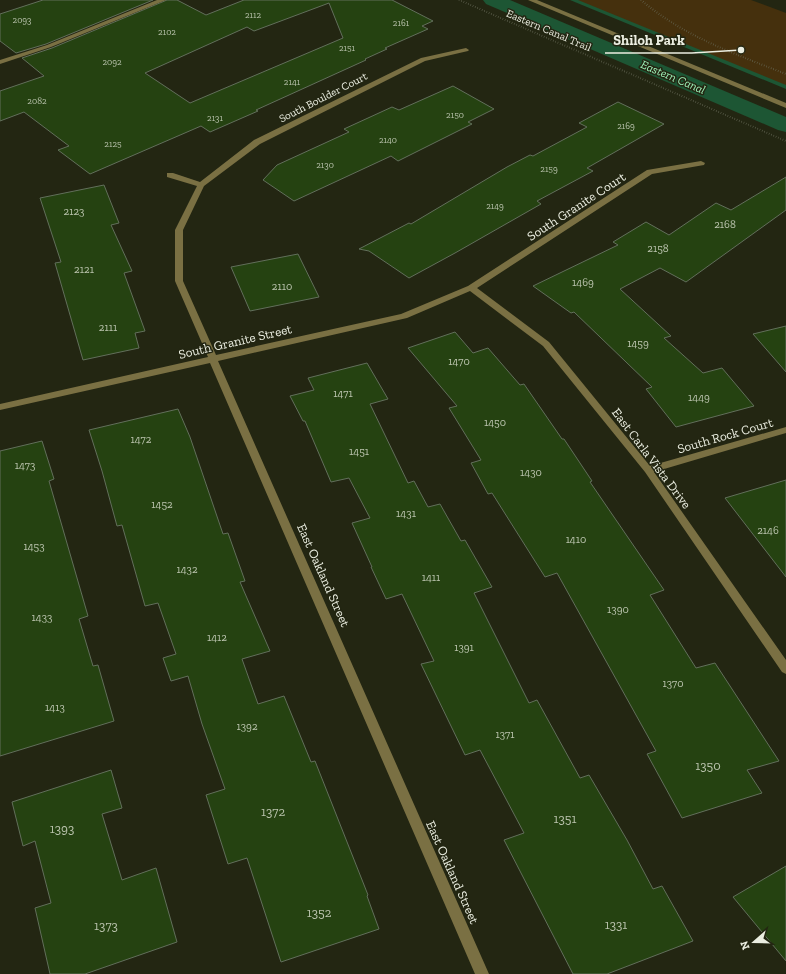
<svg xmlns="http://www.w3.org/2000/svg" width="786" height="974" font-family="'Zilla Slab',serif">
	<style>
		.green { fill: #45300d }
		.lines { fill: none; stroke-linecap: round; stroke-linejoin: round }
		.stream { fill: #1d5634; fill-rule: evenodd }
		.canal { fill: #1d5634; fill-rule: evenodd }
		.building { fill: #254211; stroke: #626f5b; fill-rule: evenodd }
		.path { stroke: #6a6d5b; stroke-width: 2; stroke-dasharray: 0.5 2; stroke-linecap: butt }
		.minor { fill: #7a7043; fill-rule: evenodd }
		.labels { text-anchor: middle; stroke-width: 3; stroke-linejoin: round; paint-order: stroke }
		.far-number-label { font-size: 9px; fill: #bac3ad }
		.far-street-label { font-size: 11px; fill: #ebeee1; stroke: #232612 }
		.number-label { font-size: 11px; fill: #bac3ad }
		.far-water-label { font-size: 12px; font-style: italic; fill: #9ef1b9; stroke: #232612 }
		.street-label { font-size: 13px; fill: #ebeee1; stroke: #232612 }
		.near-number-label { font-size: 13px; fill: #bac3ad }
		.leader { fill: none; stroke: #ebeee1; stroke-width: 1.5 }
		.callout-dot { fill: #ebeee1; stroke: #232612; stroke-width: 1.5 }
		.callout-label { font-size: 14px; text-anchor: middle; font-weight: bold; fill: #ebeee1; stroke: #232612; stroke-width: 3; stroke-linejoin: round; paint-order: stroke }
	</style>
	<rect width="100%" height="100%" fill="#232612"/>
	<path class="green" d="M 573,0 L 751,0 L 786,13 L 786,87 Z"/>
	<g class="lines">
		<path class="stream" d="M 570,0 L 578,0 L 786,85 L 786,89 Z"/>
		<path class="canal" d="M 483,0 L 510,0 L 786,117 L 786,132 L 778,130 L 486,4 Z"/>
	</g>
	<g class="building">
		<path d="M 43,0 L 153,0 L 46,44 L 16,53 L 0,41 L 0,14 Z"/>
		<path d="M 167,0 L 177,0 L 206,15 L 244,0 L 392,0 L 433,21 L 422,26 L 428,29 L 385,48 L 387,49 L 365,59 L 366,60 L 256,110 L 258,111 L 210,132 L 201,126 L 90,174 L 58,150 L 69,146 L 24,112 L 0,121 L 0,91 L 44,76 L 22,58 L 52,48 ZM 329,3 L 343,38 L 190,103 L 145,73 L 247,27 L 254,31 Z"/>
		<path d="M 453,86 L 494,109 L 468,122 L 472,124 L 398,161 L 391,156 L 294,201 L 263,180 L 277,165 L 349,132 L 344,129 L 392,107 L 399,110 Z"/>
		<path d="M 618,102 L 664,124 L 587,168 L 593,171 L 537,201 L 541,204 L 455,253 L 409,278 L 369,251 L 359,249 L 409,223 L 411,224 L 507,167 L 530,155 L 533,156 L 587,127 L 579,123 Z"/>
		<path d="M 786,177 L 786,210 L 686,282 L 660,268 L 620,289 L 671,336 L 664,338 L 703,373 L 722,368 L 754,406 L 676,427 L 646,389 L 652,387 L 574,312 L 571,313 L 533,286 L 618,245 L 613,242 L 646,222 L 669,235 L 716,203 L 731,210 Z"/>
		<path d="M 104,185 L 119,223 L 111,225 L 132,271 L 124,273 L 145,331 L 135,333 L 139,348 L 83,360 L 55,263 L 61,262 L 40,198 Z"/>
		<path d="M 298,254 L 319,297 L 250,311 L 231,267 Z"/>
		<path d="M 786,326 L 786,372 L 753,334 Z"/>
		<path d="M 455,332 L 473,353 L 488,348 L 520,385 L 524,384 L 562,439 L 564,439 L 592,481 L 590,482 L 664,590 L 650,595 L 696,668 L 715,663 L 779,761 L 747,770 L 762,793 L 682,818 L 647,754 L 656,751 L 557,573 L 545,577 L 492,493 L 488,494 L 471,463 L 481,460 L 449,408 L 457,406 L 408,348 Z"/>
		<path d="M 367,363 L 388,399 L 370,404 L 408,483 L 414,481 L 428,507 L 440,504 L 461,541 L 465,540 L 492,587 L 474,593 L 529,703 L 537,700 L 580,778 L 589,775 L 627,840 L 653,889 L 662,886 L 693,941 L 607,974 L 573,974 L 504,840 L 524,833 L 480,750 L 465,755 L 421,664 L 434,661 L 402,594 L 386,599 L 371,567 L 372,567 L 352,523 L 370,518 L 349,478 L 331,482 L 305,421 L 303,421 L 290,396 L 314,390 L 308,378 Z"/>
		<path d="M 178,409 L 190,437 L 223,534 L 228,533 L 245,581 L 240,582 L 270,651 L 242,659 L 258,704 L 284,696 L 311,762 L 315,761 L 368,895 L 367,896 L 379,929 L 281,962 L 247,858 L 228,864 L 206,795 L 225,789 L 202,724 L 188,676 L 171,681 L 163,658 L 176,654 L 158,603 L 145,606 L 122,525 L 117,526 L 102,471 L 89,430 Z"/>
		<path d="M 42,441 L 54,479 L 49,481 L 88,616 L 79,619 L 93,666 L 98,665 L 114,721 L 0,756 L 0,451 Z"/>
		<path d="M 786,480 L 786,577 L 725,498 Z"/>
		<path d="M 111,770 L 122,808 L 102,814 L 122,880 L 156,868 L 177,942 L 85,974 L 50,974 L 35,908 L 51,903 L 35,841 L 23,846 L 12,802 Z"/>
		<path d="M 786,866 L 786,961 L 733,897 Z"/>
	</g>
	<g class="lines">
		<g class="path">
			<path d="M 459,0 L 786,141"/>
			<path d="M 641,0 C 683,36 735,54 786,74"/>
		</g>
		<g class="minor">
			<path d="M 157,0 L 166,0 L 51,47 L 0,64 L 0,60 L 47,45 Z"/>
			<path d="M 528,0 L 537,0 L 786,103 L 786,108 Z"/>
			<path d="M 466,48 L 469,50 L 468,51 L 425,61 L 260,144 L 204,186 L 183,230 L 183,281 L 216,355 L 401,314 L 468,286 L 647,170 L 701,161 L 705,163 L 704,165 L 652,174 L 477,288 L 549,342 L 650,466 L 786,427 L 786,433 L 654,472 L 786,660 L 786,674 L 782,672 L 645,472 L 543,346 L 470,291 L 407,318 L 218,361 L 489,974 L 475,974 L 210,363 L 0,410 L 0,404 L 208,357 L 175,281 L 175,230 L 197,186 L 167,177 L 167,173 L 173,173 L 200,182 L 254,140 L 421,58 Z"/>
		</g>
	</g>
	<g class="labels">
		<g class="far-number-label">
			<text x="253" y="18">2112</text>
			<text x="22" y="23">2093</text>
			<text x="401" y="26">2161</text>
			<text x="167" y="35">2102</text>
			<text x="347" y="51">2151</text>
			<text x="112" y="65">2092</text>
			<text x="292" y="85">2141</text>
			<text x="37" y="104">2082</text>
			<text x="455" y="118">2150</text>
			<text x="215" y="121">2131</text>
			<text x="626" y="129">2169</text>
			<text x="388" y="143">2140</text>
			<text x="113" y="147">2125</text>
			<text x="325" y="168">2130</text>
			<text x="549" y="172">2159</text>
			<text x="495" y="209">2149</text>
		</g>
		<g class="far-street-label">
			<text transform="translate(549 30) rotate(23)" y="4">Eastern Canal Trail</text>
			<text transform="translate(323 97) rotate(-27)" y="4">South Boulder Court</text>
		</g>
		<g class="number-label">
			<text x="74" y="215">2123</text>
			<text x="725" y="228">2168</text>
			<text x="658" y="252">2158</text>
			<text x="84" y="273">2121</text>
			<text x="583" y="286">1469</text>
			<text x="282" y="290">2110</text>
			<text x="108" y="331">2111</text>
			<text x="638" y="347">1459</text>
			<text x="459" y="365">1470</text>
			<text x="343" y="397">1471</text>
			<text x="699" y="401">1449</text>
			<text x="495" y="426">1450</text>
			<text x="141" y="443">1472</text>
			<text x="359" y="455">1451</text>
			<text x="25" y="469">1473</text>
			<text x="531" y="476">1430</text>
			<text x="162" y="508">1452</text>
			<text x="406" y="517">1431</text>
			<text x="768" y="534">2146</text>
			<text x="576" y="543">1410</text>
			<text x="34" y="550">1453</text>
			<text x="187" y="573">1432</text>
			<text x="431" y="581">1411</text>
			<text x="618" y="613">1390</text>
			<text x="42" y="621">1433</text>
			<text x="217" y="641">1412</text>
			<text x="464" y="651">1391</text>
			<text x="673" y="687">1370</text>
			<text x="55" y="711">1413</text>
			<text x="247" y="730">1392</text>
			<text x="505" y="738">1371</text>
		</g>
		<g class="far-water-label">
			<text transform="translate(673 77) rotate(23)" y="4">Eastern Canal</text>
		</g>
		<g class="street-label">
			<text transform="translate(576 206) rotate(-33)" y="5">South Granite Court</text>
			<text transform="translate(235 341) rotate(-13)" y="5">South Granite Street</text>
			<text transform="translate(725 435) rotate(-16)" y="5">South Rock Court</text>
			<text transform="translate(652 458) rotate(53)" y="5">East Carla Vista Drive</text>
			<text transform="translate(324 575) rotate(66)" y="5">East Oakland Street</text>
			<text transform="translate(453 872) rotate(66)" y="5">East Oakland Street</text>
		</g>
		<g class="near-number-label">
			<text x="708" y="770">1350</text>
			<text x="273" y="816">1372</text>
			<text x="565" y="823">1351</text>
			<text x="62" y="833">1393</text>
			<text x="319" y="917">1352</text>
			<text x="616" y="929">1331</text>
			<text x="106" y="930">1373</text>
		</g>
	</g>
	<path class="leader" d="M741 50L692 53H605"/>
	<circle class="callout-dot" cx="741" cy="50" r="4"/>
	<g class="callout-label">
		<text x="649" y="45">Shiloh Park</text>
	</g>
	<g transform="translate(754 942) rotate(250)" stroke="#232612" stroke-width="3" paint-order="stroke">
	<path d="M0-3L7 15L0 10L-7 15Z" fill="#ebeee1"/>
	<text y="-6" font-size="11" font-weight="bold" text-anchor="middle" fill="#ebeee1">N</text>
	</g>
</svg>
